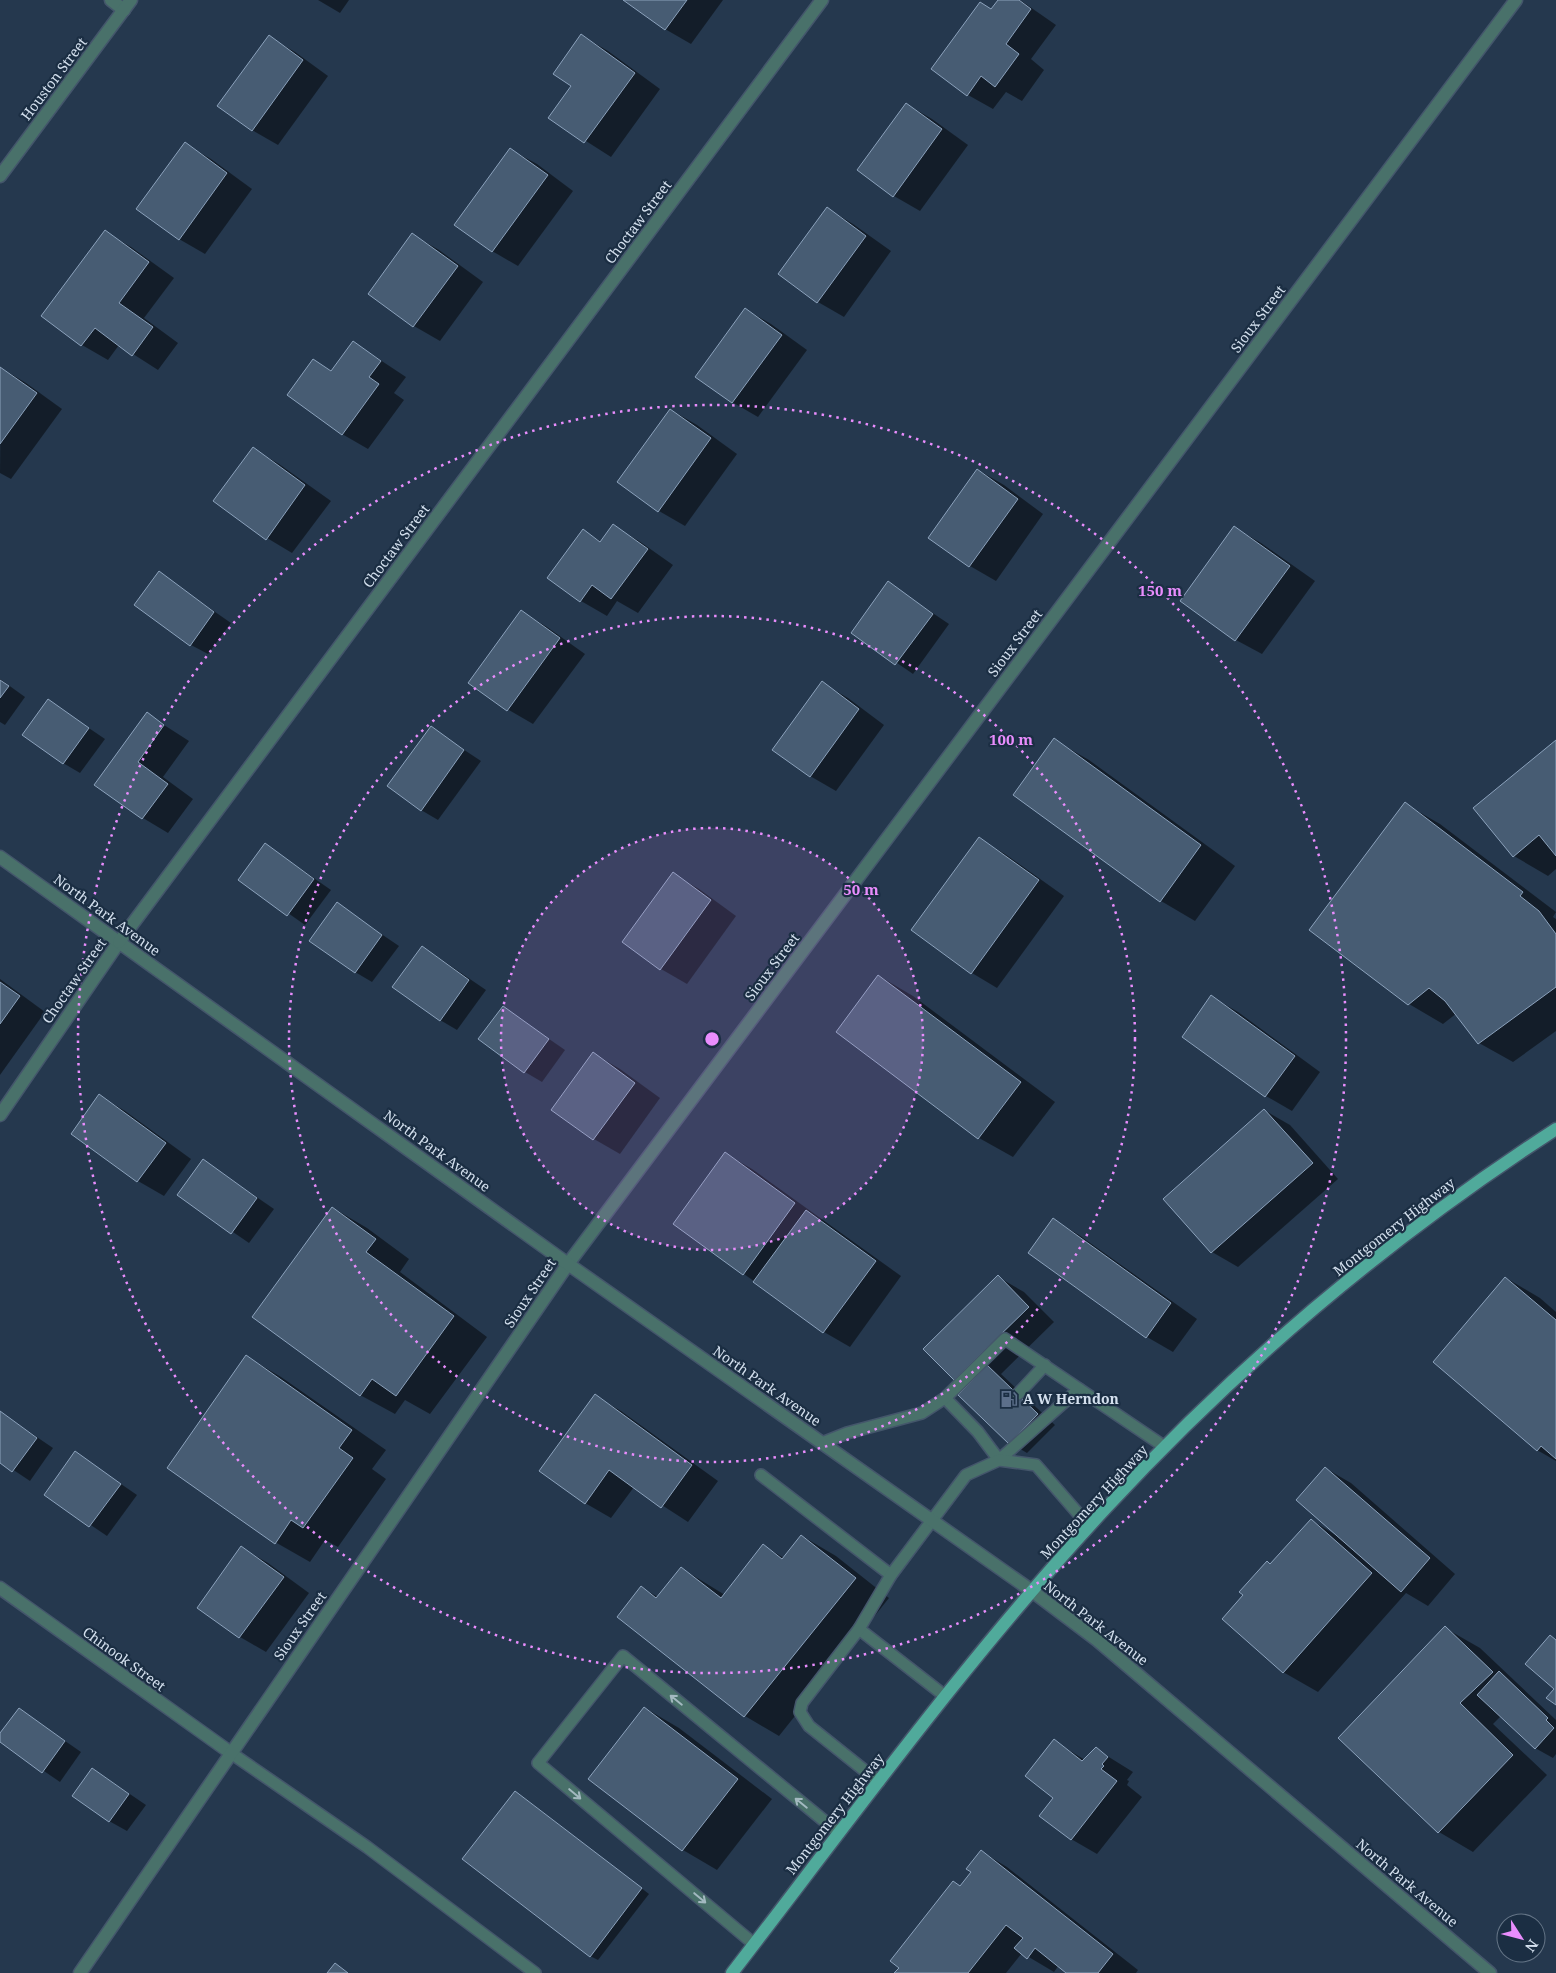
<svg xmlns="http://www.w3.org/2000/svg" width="1556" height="1973" font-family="'Noto Serif',serif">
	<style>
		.shadow { fill: #0007 }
		.building { fill: #475c73; stroke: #8ca2bc }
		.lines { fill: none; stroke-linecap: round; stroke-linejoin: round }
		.service-casing { stroke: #44566b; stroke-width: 14 }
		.minor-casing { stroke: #44566b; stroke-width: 15 }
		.tertiary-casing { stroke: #44566b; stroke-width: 15 }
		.primary-casing { stroke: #44566b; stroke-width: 15 }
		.service { stroke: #49716a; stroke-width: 11 }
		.minor { stroke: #49716a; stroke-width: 12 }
		.tertiary { stroke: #49716a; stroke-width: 12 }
		.primary { stroke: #50aa9b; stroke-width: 12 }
		.oneway { stroke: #a3b9c0 }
		.ring { fill: none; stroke: #e98dfd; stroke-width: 2.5; stroke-dasharray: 2.5 5 }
		.labels { text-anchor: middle; stroke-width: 4.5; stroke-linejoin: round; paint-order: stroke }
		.street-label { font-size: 14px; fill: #d4e0ee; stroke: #1b2e43 }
		.poi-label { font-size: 14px; font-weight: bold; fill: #d4e0ee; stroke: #1b2e43; text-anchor: start }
		.centre { fill: #e98dfd; stroke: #1b2e43; stroke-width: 2.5 }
		.ring-label { font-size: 15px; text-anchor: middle; font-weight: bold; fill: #e98dfd; stroke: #1b2e43; stroke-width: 4.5; stroke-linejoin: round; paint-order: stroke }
	</style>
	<rect width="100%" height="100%" fill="#25384e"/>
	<g class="shadow">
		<path d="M 318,0 L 349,0 L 340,13 Z"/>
		<path d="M 625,0 L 723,0 L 691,44 L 665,29 Z"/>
		<path d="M 999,0 L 1020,0 L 1056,25 L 1031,59 L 1044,70 L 1022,101 L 1006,92 L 993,109 L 968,95 L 992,10 Z"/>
		<path d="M 582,36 L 608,51 L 660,89 L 611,157 L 550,118 L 573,86 Z"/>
		<path d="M 269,37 L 295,52 L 328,76 L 278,145 L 252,130 Z"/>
		<path d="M 906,104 L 932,119 L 968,145 L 920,211 L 894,196 L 859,170 Z"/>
		<path d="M 185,144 L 211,159 L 252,189 L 205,254 L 179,239 Z"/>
		<path d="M 511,150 L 537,164 L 573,191 L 518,266 L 492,251 Z"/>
		<path d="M 828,209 L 853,224 L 891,251 L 844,317 L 818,302 L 780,274 Z"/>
		<path d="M 105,232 L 131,247 L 174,278 L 144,318 L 178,343 L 158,370 L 119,345 L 108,360 L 82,345 L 43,316 Z"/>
		<path d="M 413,235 L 439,250 L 483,282 L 440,341 L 414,326 L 370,294 Z"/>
		<path d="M 745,309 L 771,324 L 807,350 L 758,417 L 732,402 Z"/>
		<path d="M 353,342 L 406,377 L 394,393 L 404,400 L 368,449 L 342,434 L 313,360 L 332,371 Z"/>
		<path d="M 1,368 L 26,383 L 62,409 L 11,479 L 0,473 Z"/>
		<path d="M 671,410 L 697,425 L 737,454 L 685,526 L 659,511 Z"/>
		<path d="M 253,449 L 279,464 L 331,501 L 292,553 L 267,538 Z"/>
		<path d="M 978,470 L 1004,485 L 1043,514 L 996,581 L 970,566 L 930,537 Z"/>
		<path d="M 613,526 L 639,541 L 673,565 L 638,613 L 617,601 L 607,616 L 581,601 L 549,578 L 583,531 L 602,542 Z"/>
		<path d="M 1235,528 L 1261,543 L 1315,581 L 1262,654 L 1236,640 Z"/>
		<path d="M 159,573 L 231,623 L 208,654 L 191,645 Z"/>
		<path d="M 888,583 L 949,624 L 913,674 L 852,632 Z"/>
		<path d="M 522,612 L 547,627 L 585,654 L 533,724 L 507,709 Z"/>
		<path d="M 0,679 L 25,697 L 5,725 L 0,722 Z"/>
		<path d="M 822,683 L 848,698 L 884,725 L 836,791 L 810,776 Z"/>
		<path d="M 49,701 L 105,739 L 80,773 L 63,763 Z"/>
		<path d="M 147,714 L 189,741 L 163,777 L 193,799 L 168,833 L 143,818 L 96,784 Z"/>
		<path d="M 431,728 L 481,761 L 438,820 L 421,810 Z"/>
		<path d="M 1054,740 L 1089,760 L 1235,866 L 1195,921 L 1161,901 Z"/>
		<path d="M 1556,742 L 1556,869 L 1548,876 L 1514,856 Z"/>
		<path d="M 1405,804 L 1440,824 L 1556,912 L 1553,917 L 1556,919 L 1556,1031 L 1513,1062 L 1479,1043 L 1457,1013 L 1443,1024 L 1409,1004 Z"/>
		<path d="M 979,839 L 1005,854 L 1064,896 L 997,988 L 972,973 Z"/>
		<path d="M 265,844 L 331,890 L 305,925 L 240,879 Z"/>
		<path d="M 673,874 L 699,889 L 736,916 L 687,984 L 661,969 L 624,942 Z"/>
		<path d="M 337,904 L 399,946 L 372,982 L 355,972 Z"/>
		<path d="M 423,947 L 486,990 L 457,1030 L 440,1020 Z"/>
		<path d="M 879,976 L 913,996 L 1055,1102 L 1013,1157 L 979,1138 Z"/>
		<path d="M 0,979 L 45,1012 L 0,1075 Z"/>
		<path d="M 1212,997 L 1238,1012 L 1320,1072 L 1292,1111 L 1266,1096 L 1183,1036 Z"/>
		<path d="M 503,1007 L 565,1050 L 542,1082 L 525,1072 Z"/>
		<path d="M 594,1054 L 620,1069 L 660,1098 L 620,1154 L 594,1139 L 553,1110 Z"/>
		<path d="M 100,1096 L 125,1111 L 191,1159 L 164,1196 L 138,1181 L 72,1133 Z"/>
		<path d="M 1264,1110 L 1290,1125 L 1338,1179 L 1238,1267 L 1212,1252 L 1165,1199 Z"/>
		<path d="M 726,1154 L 752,1169 L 901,1276 L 850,1347 L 824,1332 L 744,1274 Z"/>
		<path d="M 204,1161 L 274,1209 L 249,1243 L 179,1195 Z"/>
		<path d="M 333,1208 L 367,1228 L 409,1259 L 400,1272 L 487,1337 L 430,1414 L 405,1400 L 395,1414 L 360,1395 Z"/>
		<path d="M 1054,1220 L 1079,1235 L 1197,1319 L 1173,1352 L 1147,1337 L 1030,1253 Z"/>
		<path d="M 998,1277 L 1024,1292 L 1054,1322 L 1001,1374 L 1055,1425 L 1027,1453 L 1010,1443 L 967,1387 L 955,1379 L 925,1349 Z"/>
		<path d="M 1506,1278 L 1540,1298 L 1556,1312 L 1556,1461 L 1537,1450 Z"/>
		<path d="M 247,1357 L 281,1377 L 386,1450 L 372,1469 L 386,1479 L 338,1547 L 325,1540 L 310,1562 L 275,1542 Z"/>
		<path d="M 595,1396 L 621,1411 L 718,1481 L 688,1522 L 634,1487 L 611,1518 L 585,1503 Z"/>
		<path d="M 0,1412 L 53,1448 L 30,1481 L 0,1461 Z"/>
		<path d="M 76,1453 L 137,1495 L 107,1536 L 45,1494 Z"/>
		<path d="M 1325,1468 L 1351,1483 L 1455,1574 L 1428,1606 L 1406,1593 L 1318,1692 L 1283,1672 L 1245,1595 L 1267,1562 L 1271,1565 L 1311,1520 L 1336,1535 Z"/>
		<path d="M 802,1536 L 836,1556 L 889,1598 L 779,1736 L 745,1716 L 619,1617 L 642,1588 L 658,1597 L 681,1568 L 725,1595 L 764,1546 L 784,1558 Z"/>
		<path d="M 242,1548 L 268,1563 L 309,1593 L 266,1652 L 240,1637 L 199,1607 Z"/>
		<path d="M 1445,1628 L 1480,1648 L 1556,1720 L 1556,1754 L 1553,1758 L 1535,1748 L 1501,1716 L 1493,1724 L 1547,1775 L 1473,1852 L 1439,1832 L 1340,1738 Z"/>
		<path d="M 645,1708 L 679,1728 L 772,1799 L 717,1870 L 683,1850 Z"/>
		<path d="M 19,1709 L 81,1752 L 60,1782 L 0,1741 L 0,1736 Z"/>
		<path d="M 1054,1741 L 1085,1760 L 1096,1749 L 1133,1772 L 1127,1780 L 1129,1781 L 1127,1785 L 1142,1797 L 1097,1854 L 1071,1839 L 1055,1798 Z"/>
		<path d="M 93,1769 L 146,1805 L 127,1831 L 109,1821 Z"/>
		<path d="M 523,1797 L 649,1894 L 598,1960 L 590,1956 Z"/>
		<path d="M 982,1852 L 1007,1867 L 1138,1970 L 1136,1973 L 1068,1973 L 1059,1965 L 1054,1972 L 1022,1953 L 1006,1973 L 896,1973 L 973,1872 Z"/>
	</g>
	<g class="building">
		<path d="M 623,0 L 687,0 L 665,30 Z"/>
		<path d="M 998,0 L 1019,0 L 1031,9 L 1006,44 L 1019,54 L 995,87 L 981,76 L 967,96 L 931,69 L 980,2 L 991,9 Z"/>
		<path d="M 581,34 L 635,73 L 584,143 L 548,118 L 571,86 L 553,74 Z"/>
		<path d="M 269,35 L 303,60 L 252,131 L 217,106 Z"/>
		<path d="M 906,103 L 942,129 L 893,197 L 857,170 Z"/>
		<path d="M 185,142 L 227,173 L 179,240 L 136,209 Z"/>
		<path d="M 510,148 L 548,175 L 492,252 L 454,225 Z"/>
		<path d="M 827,207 L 866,236 L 817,303 L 778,274 Z"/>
		<path d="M 105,230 L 149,262 L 119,303 L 153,327 L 132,356 L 95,328 L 81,346 L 41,316 Z"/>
		<path d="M 412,233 L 458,266 L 413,327 L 368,294 Z"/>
		<path d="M 745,308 L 782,335 L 732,403 L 695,377 Z"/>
		<path d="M 353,341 L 381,361 L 369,377 L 379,384 L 342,435 L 287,395 L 313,359 L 331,371 Z"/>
		<path d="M 0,367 L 37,393 L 0,444 Z"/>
		<path d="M 670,409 L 711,438 L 658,512 L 617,482 Z"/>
		<path d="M 253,447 L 305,485 L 266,540 L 213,501 Z"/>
		<path d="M 977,469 L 1018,499 L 969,567 L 928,538 Z"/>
		<path d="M 613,524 L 648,549 L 611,599 L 592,585 L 580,602 L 547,578 L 583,529 L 600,542 Z"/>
		<path d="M 1234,526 L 1290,566 L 1235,641 L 1180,601 Z"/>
		<path d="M 159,571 L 214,612 L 190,646 L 134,605 Z"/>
		<path d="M 888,581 L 933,614 L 895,665 L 851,633 Z"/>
		<path d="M 521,610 L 560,638 L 507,711 L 468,683 Z"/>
		<path d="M 0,680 L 9,686 L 0,698 Z"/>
		<path d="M 822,681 L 859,709 L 810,777 L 772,750 Z"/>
		<path d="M 48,699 L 89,728 L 63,764 L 22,735 Z"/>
		<path d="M 147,712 L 164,725 L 138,762 L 168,784 L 142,819 L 94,785 Z"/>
		<path d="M 431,726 L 464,750 L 421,811 L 387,786 Z"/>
		<path d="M 1054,738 L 1201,845 L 1160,902 L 1013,795 Z"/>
		<path d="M 1556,740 L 1556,856 L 1539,835 L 1513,857 L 1473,808 Z"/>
		<path d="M 1405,802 L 1523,892 L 1520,896 L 1539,911 L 1556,934 L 1556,987 L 1478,1044 L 1445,1001 L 1429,988 L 1408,1005 L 1309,930 Z"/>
		<path d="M 979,837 L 1039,880 L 971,974 L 911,930 Z"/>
		<path d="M 265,843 L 314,879 L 287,916 L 238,880 Z"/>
		<path d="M 673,872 L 711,900 L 660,970 L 622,942 Z"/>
		<path d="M 337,902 L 382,935 L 355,973 L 309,941 Z"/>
		<path d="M 422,946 L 469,980 L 440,1021 L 392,987 Z"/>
		<path d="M 878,975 L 1021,1082 L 978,1139 L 836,1032 Z"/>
		<path d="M 0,982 L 20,996 L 0,1024 Z"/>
		<path d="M 1211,995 L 1295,1056 L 1265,1097 L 1182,1037 Z"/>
		<path d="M 503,1006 L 549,1039 L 524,1073 L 478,1039 Z"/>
		<path d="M 593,1052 L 635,1083 L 593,1140 L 551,1110 Z"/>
		<path d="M 99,1094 L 166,1143 L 137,1182 L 71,1134 Z"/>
		<path d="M 1264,1109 L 1313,1163 L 1211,1253 L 1163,1199 Z"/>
		<path d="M 725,1152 L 795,1203 L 743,1275 L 673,1224 Z"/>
		<path d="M 203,1159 L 257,1198 L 231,1234 L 177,1195 Z"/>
		<path d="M 332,1207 L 376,1239 L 366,1252 L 454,1316 L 396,1396 L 372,1379 L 360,1396 L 252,1317 Z"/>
		<path d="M 806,1210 L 876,1261 L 823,1333 L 753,1282 Z"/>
		<path d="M 1053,1218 L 1171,1303 L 1146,1338 L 1028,1253 Z"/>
		<path d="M 998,1275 L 1029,1307 L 954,1380 L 923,1349 Z"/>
		<path d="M 1505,1277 L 1556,1320 L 1556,1459 L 1541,1446 L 1537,1451 L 1433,1362 Z"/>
		<path d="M 246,1355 L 352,1430 L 339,1448 L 353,1458 L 303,1528 L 291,1520 L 275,1544 L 167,1468 Z"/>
		<path d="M 987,1365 L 1038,1414 L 1009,1444 L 958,1395 Z"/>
		<path d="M 595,1394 L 692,1465 L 661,1508 L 609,1470 L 585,1504 L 539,1471 Z"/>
		<path d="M 0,1411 L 37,1438 L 12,1472 L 0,1463 Z"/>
		<path d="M 75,1451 L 121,1484 L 89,1527 L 44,1495 Z"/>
		<path d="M 1325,1467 L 1430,1558 L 1401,1592 L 1296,1500 Z"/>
		<path d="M 1311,1519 L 1372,1573 L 1283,1673 L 1222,1619 L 1243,1595 L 1239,1592 L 1267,1561 L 1270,1564 Z"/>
		<path d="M 801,1535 L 856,1578 L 744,1717 L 617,1617 L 641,1586 L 656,1598 L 681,1567 L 721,1598 L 763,1544 L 782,1559 Z"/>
		<path d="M 241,1546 L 284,1577 L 239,1638 L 197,1608 Z"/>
		<path d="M 1445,1626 L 1493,1672 L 1460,1703 L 1513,1755 L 1438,1833 L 1338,1738 Z"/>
		<path d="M 1550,1635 L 1556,1640 L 1556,1705 L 1546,1698 L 1554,1689 L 1525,1664 Z"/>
		<path d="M 1499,1671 L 1548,1718 L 1546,1720 L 1554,1728 L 1535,1749 L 1477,1695 Z"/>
		<path d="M 644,1707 L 738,1779 L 682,1851 L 588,1779 Z"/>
		<path d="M 19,1708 L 65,1741 L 42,1773 L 0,1742 L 0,1733 Z"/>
		<path d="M 1054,1739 L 1082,1761 L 1096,1747 L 1108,1757 L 1102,1764 L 1104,1766 L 1101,1769 L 1117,1781 L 1071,1840 L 1039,1816 L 1053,1798 L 1025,1776 Z"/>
		<path d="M 92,1768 L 129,1794 L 109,1822 L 72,1796 Z"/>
		<path d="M 515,1791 L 642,1888 L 590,1957 L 462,1859 Z"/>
		<path d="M 981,1850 L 1113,1954 L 1098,1973 L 1066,1973 L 1035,1948 L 1027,1959 L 1014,1948 L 1023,1938 L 1006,1925 L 968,1973 L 894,1973 L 899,1968 L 890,1961 L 953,1881 L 960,1886 L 971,1872 L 966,1869 Z"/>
		<path d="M 335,1963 L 348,1973 L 327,1973 Z"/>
	</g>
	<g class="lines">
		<g class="service-casing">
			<g id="service">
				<path d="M 1018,1394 L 1045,1365"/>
				<path d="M 945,1398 L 978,1432 L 999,1460 L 1079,1389"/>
				<path d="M 822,1443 L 847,1433 L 922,1413 L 945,1398 L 1005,1339 L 1165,1447"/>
				<path d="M 761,1475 L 891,1575"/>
				<path d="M 859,1629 L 945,1696"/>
				<path d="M 231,1753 L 367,1847 L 535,1973"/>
				<path d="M 879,1782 L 809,1726 L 800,1712 L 802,1703 L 859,1629 L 891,1575 L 966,1475 L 999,1460 L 1036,1465 L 1089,1526"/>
				<path d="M 754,1944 L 538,1763 L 623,1656 L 839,1833"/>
			</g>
		</g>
		<g class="minor-casing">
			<g id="minor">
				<path d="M 111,0 L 124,10"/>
				<path d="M 0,176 L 131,0"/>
				<path d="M 0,1115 L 119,942"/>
				<path d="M 0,1588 L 231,1753"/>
				<path d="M 1032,1591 L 1097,1640 L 1490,1973"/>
				<path d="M 80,1973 L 568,1264 L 1516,0"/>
			</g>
		</g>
		<g class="tertiary-casing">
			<g id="tertiary">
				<path d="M 0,857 L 568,1264 L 1032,1591"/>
				<path d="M 119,942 L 822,0"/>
			</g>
		</g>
		<g class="primary-casing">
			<path id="primary" d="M 732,1973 C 853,1816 970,1654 1106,1508 C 1239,1364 1391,1236 1556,1129"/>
		</g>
		<use href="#service" class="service"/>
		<use href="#minor" class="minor"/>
		<use href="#tertiary" class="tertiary"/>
		<use href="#primary" class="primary"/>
	</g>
	<defs><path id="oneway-shaft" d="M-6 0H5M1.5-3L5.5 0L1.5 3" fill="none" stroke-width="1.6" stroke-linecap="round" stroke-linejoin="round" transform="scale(1.25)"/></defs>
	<g class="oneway">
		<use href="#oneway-shaft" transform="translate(676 1700) rotate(-141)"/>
		<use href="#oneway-shaft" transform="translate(575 1794) rotate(40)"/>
		<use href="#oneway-shaft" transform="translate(801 1803) rotate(-141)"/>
		<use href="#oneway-shaft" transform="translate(700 1898) rotate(40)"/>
	</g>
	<circle cx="712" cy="1039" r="211" fill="#e98dfd" fill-opacity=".12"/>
	<g class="ring">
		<circle cx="712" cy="1039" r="211"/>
		<circle cx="712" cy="1039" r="423"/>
		<circle cx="712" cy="1039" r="634"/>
	</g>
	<defs>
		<g id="fuel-bare" transform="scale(1.35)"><path d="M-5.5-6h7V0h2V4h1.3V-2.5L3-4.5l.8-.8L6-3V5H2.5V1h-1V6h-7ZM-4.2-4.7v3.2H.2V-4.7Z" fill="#5c6f8a" stroke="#1b2e43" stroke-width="2.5" paint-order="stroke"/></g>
	</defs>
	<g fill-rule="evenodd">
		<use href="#fuel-bare" x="1009" y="1399"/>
	</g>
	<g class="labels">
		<g class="street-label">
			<text transform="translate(54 79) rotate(-53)" y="5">Houston Street</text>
			<text transform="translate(638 222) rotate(-53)" y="5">Choctaw Street</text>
			<text transform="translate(1258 319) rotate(-53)" y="5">Sioux Street</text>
			<text transform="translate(396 546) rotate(-53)" y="5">Choctaw Street</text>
			<text transform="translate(1015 643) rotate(-53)" y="5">Sioux Street</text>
			<text transform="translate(107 915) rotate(36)" y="5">North Park Avenue</text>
			<text transform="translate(772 967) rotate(-53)" y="5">Sioux Street</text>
			<text transform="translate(74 981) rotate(-55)" y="5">Choctaw Street</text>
			<text transform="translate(437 1151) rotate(36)" y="5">North Park Avenue</text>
			<text transform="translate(1394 1227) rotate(-38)" y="5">Montgomery Highway</text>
			<text transform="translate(530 1293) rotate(-56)" y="5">Sioux Street</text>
			<text transform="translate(767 1386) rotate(35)" y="5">North Park Avenue</text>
			<text transform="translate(1094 1502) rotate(-47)" y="5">Montgomery Highway</text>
			<text transform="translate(1096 1623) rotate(38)" y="5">North Park Avenue</text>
			<text transform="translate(300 1626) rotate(-55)" y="5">Sioux Street</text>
			<text transform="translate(124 1659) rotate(36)" y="5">Chinook Street</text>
			<text transform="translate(835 1814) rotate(-52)" y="5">Montgomery Highway</text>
			<text transform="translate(1407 1883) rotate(40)" y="5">North Park Avenue</text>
		</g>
		<g class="poi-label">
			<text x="1023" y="1404">A W Herndon</text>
		</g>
	</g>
	<circle cx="712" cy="1039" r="8" class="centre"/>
	<g class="ring-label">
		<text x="1160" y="596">150 m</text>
		<text x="1011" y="745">100 m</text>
		<text x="861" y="895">50 m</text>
	</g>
	<g transform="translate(1521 1938) rotate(126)"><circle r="24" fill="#1b2e43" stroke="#657587"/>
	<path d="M0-4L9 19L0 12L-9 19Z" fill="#e98dfd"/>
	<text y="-8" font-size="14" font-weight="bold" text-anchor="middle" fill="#d4e0ee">N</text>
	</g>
</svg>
